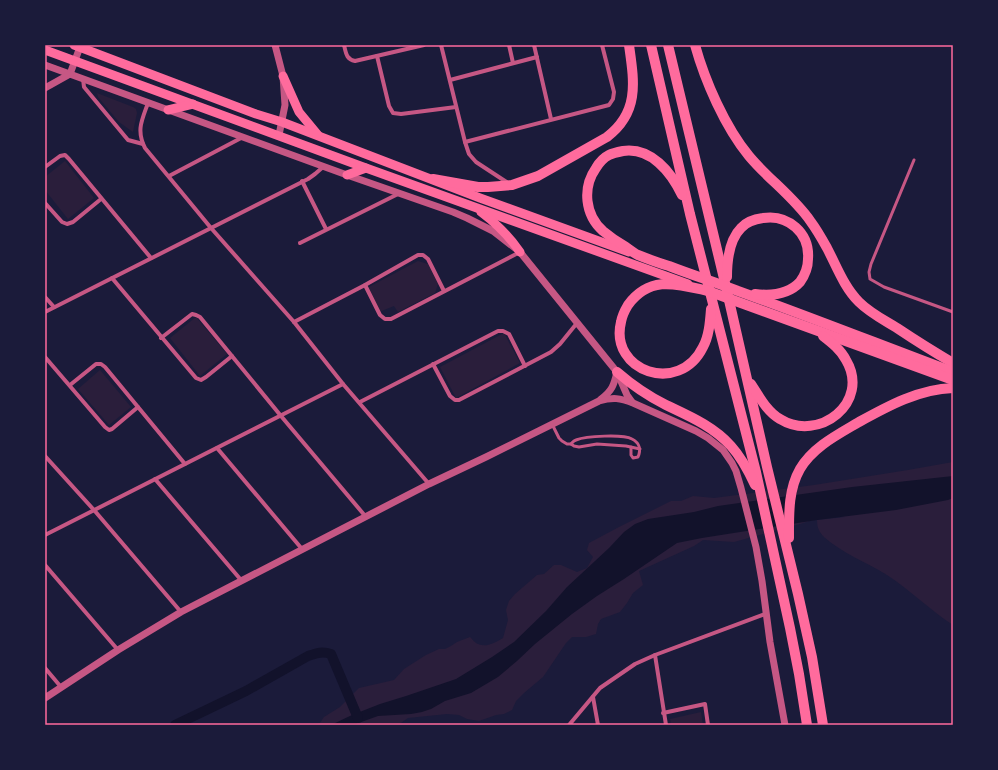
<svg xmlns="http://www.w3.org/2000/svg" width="998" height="770" font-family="Inter,sans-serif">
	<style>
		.green { fill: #2a1e3b }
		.water { fill: #12122b }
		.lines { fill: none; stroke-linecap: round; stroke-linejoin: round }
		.canal { stroke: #12122b; stroke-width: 10 }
		.service { stroke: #c65784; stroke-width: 3 }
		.minor { stroke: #c65784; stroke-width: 4 }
		.tertiary { stroke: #c65784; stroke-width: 7 }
		.primary { stroke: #ff6b9d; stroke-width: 9 }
		.trunk { stroke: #ff6b9d; stroke-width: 10 }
		.neatline { fill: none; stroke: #ff6b9d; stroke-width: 1.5 }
	</style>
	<rect width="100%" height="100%" fill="#1b1b3a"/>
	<g class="green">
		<path d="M 97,93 L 133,107 L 136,109 L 137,113 L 133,132 L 119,122 L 98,97 Z"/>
		<path d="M 65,161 L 94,198 L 68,219 L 45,190 L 45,177 Z"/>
		<path d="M 418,261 L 428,264 L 438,284 L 435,293 L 398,312 L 394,306 L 379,312 L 367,288 Z"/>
		<path d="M 196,317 L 227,354 L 200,376 L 170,338 Z"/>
		<path d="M 504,333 L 520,363 L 456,398 L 440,367 Z"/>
		<path d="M 100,370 L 131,407 L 109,425 L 78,389 Z"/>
		<path d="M 953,462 L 953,625 C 930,610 910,590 887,575 C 866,562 842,553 824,537 C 819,532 817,527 817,520 L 845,517 L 827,515 L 800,524 L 734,542 L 703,540 L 694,546 L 639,571 L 643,585 L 633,593 L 627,603 L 620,612 L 601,619 L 598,624 L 596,634 L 586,637 L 572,637 L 566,643 L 543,677 L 524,693 L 516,701 L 512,710 L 504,714 L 496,715 L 479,721 L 467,719 L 459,715 L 447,714 L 408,718 L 398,725 L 315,725 L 320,723 L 324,717 L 340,707 L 359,688 L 394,680 L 404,669 L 426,655 L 439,649 L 445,649 L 451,646 L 457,642 L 470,637 C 472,639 475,643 478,644 C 487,648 496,642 503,638 L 508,620 L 506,610 L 509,601 L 515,594 L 537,575 L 544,574 L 554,565 L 561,565 L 577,572 L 587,568 L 593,557 L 587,550 L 589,543 L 619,527 L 671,501 L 681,501 L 693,496 L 714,498 L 814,485 L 908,470 Z"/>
		<path d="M 701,712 L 703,725 L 671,725 L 670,719 Z"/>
	</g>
	<path class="water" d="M 953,476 L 953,498 L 948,500 L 896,510 L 817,520 L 702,538 L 677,543 L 624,579 L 597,596 L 572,614 L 535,644 L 517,661 L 498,677 L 471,693 L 445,701 L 431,709 L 422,712 L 411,714 L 378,716 L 353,725 L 331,725 L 352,715 L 380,704 L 406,696 L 456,679 L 492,657 L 514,642 L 546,611 L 567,587 L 609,548 L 624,532 L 635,524 L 648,519 L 694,512 L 718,506 L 852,487 Z"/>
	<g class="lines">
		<path class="canal" d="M 175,725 L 246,691 L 308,656 C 317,653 322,651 331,654 L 358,718"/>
		<g class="service">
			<path d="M 914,160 L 871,264 L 869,272 L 870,279 L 884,287 L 953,312"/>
			<path d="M 552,424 L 559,438 L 562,441 L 567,444 L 571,444 L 574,446 L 579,447 L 597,444 L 626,446 L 640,449"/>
			<path d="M 571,444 C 573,442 573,441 576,440 C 586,436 623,434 632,439 C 640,443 641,450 638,457 L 633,458 L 631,455 L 631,447"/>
		</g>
		<g class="minor">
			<path d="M 344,45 C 346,53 346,59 355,61 L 424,45"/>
			<path d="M 441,45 L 465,142 L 469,154 L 476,162 L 508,183"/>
			<path d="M 509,45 L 513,63"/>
			<path d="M 534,45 L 551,119"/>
			<path d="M 377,56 L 389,106 L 393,113 L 401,114 L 456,107"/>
			<path d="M 83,79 L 84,87 L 128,140 L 143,144"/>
			<path d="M 450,80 L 537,57"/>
			<path d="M 148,103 C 142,120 136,130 145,148 L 211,228 L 294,322 L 343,384 L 429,484"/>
			<path d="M 465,142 L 609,105 L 613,99 L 614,92 L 602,45"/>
			<path d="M 45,167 L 60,156 L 65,155 L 69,159 L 151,258"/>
			<path d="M 169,176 L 243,137"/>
			<path d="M 302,181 L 326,229"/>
			<path d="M 45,203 L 62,222 L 67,224 L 73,222 L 101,199"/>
			<path d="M 300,243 L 398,194"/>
			<path d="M 112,278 L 196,378 L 201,380 L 206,377 L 232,356"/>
			<path d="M 365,285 L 380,315 L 385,319 L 391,319 L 520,252"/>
			<path d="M 45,297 L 54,307"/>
			<path d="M 45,312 L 308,179 L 315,174 L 323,167"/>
			<path d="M 294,322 L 365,285 L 418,255 L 423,255 L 428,259 L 444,291"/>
			<path d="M 161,338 L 192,314 L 196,315 L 200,317 L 281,416 L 366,517"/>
			<path d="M 45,357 L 105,427 L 109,430 L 112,429 L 138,407"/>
			<path d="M 433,364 L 450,396 L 455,400 L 459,400 L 551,352 L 560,344 L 577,323"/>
			<path d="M 70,385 L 96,364 L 101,364 L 105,367 L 185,464"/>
			<path d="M 360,402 L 498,331 L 503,331 L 509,334 L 525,366"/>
			<path d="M 217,448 L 302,549"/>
			<path d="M 45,456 L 94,510 L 181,612"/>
			<path d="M 155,479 L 241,580"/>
			<path d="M 45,535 L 343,384"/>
			<path d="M 45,565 L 118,650"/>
			<path d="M 655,655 L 666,725"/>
			<path d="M 45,668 L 61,687"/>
			<path d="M 593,697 L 598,725"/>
			<path d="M 663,713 L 705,704 L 708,725"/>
			<path d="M 569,725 L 600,688 L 635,664 L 655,655 L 765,614"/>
		</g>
		<g class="tertiary">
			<path d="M 275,45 L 283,76 L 285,105 L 279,135"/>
			<path d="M 45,65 L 347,175 L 453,212 L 467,218 L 493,231 L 520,252 L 617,372 L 627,395 L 632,402"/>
			<path d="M 70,74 L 80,47"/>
			<path d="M 45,88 L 70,74"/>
			<path d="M 601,399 C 612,391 614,385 617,372"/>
			<path d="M 45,698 L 118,650 L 181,612 L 429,484 L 486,457 L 599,401 C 613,397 620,398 633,403 L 696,431 L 708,438 L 723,450 L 732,463 L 736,471 L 741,488 L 756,547 L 762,581 L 770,642 L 785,725"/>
		</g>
		<g class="primary">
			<path d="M 74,45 L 256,114 L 282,122 L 480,198 L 629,252"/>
			<path d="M 45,50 L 366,168 L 688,284"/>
			<path d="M 283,76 L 299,112 L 318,135"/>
			<path d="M 168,110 L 193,104"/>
			<path d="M 347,175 L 366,168"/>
			<path d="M 481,212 C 497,224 509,236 520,252"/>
		</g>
		<g class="trunk">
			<path d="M 651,45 L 690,214 L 756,472 L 790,628 L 799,674 L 807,725"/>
			<path d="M 668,45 L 726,287 L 767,467 L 798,594 L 812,657 L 823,725"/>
			<path d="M 695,45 C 705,81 725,127 749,156 C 768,179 794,197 811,222 C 817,230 822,239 827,248 C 837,267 844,287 859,302 C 870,313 884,320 897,328 C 915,340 934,352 953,363"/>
			<path d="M 433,179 L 478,187 L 488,187 L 512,185 L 538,176 L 607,137 C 640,112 634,81 629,45"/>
			<path d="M 682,195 C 671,172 651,147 623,151 C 618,152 613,153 609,155 C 603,158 599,163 596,168 C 582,188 585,215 603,231 C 609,236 616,241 623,245 C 628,248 633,253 638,255 C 648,259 659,263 669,266 C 692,275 715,282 738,291 C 810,317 881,345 953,372"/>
			<path d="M 727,277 C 727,260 729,240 741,228 C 747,221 755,219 763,218 C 788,214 810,233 808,259 C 808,267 805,275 800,282 C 788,295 771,296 755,294"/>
			<path d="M 711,309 C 710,322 709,336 703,347 C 679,396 609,371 621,322 C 622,316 625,310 628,305 C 650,275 677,284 708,291 L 953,380"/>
			<path d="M 617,372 C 632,385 648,396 666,405 C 689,416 713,426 731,446 C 741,457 749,472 755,485"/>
			<path d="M 751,384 C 759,396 767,412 780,419 C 819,443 871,402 846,360 C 841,350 832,343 823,336"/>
			<path d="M 789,538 C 789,515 788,490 800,469 C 813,447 837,435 859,422 C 888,406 919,389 953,388"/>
		</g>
	</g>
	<rect width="998" height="770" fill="none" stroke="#1b1b3a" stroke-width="92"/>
	<rect x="46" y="46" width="906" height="678" class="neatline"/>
</svg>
